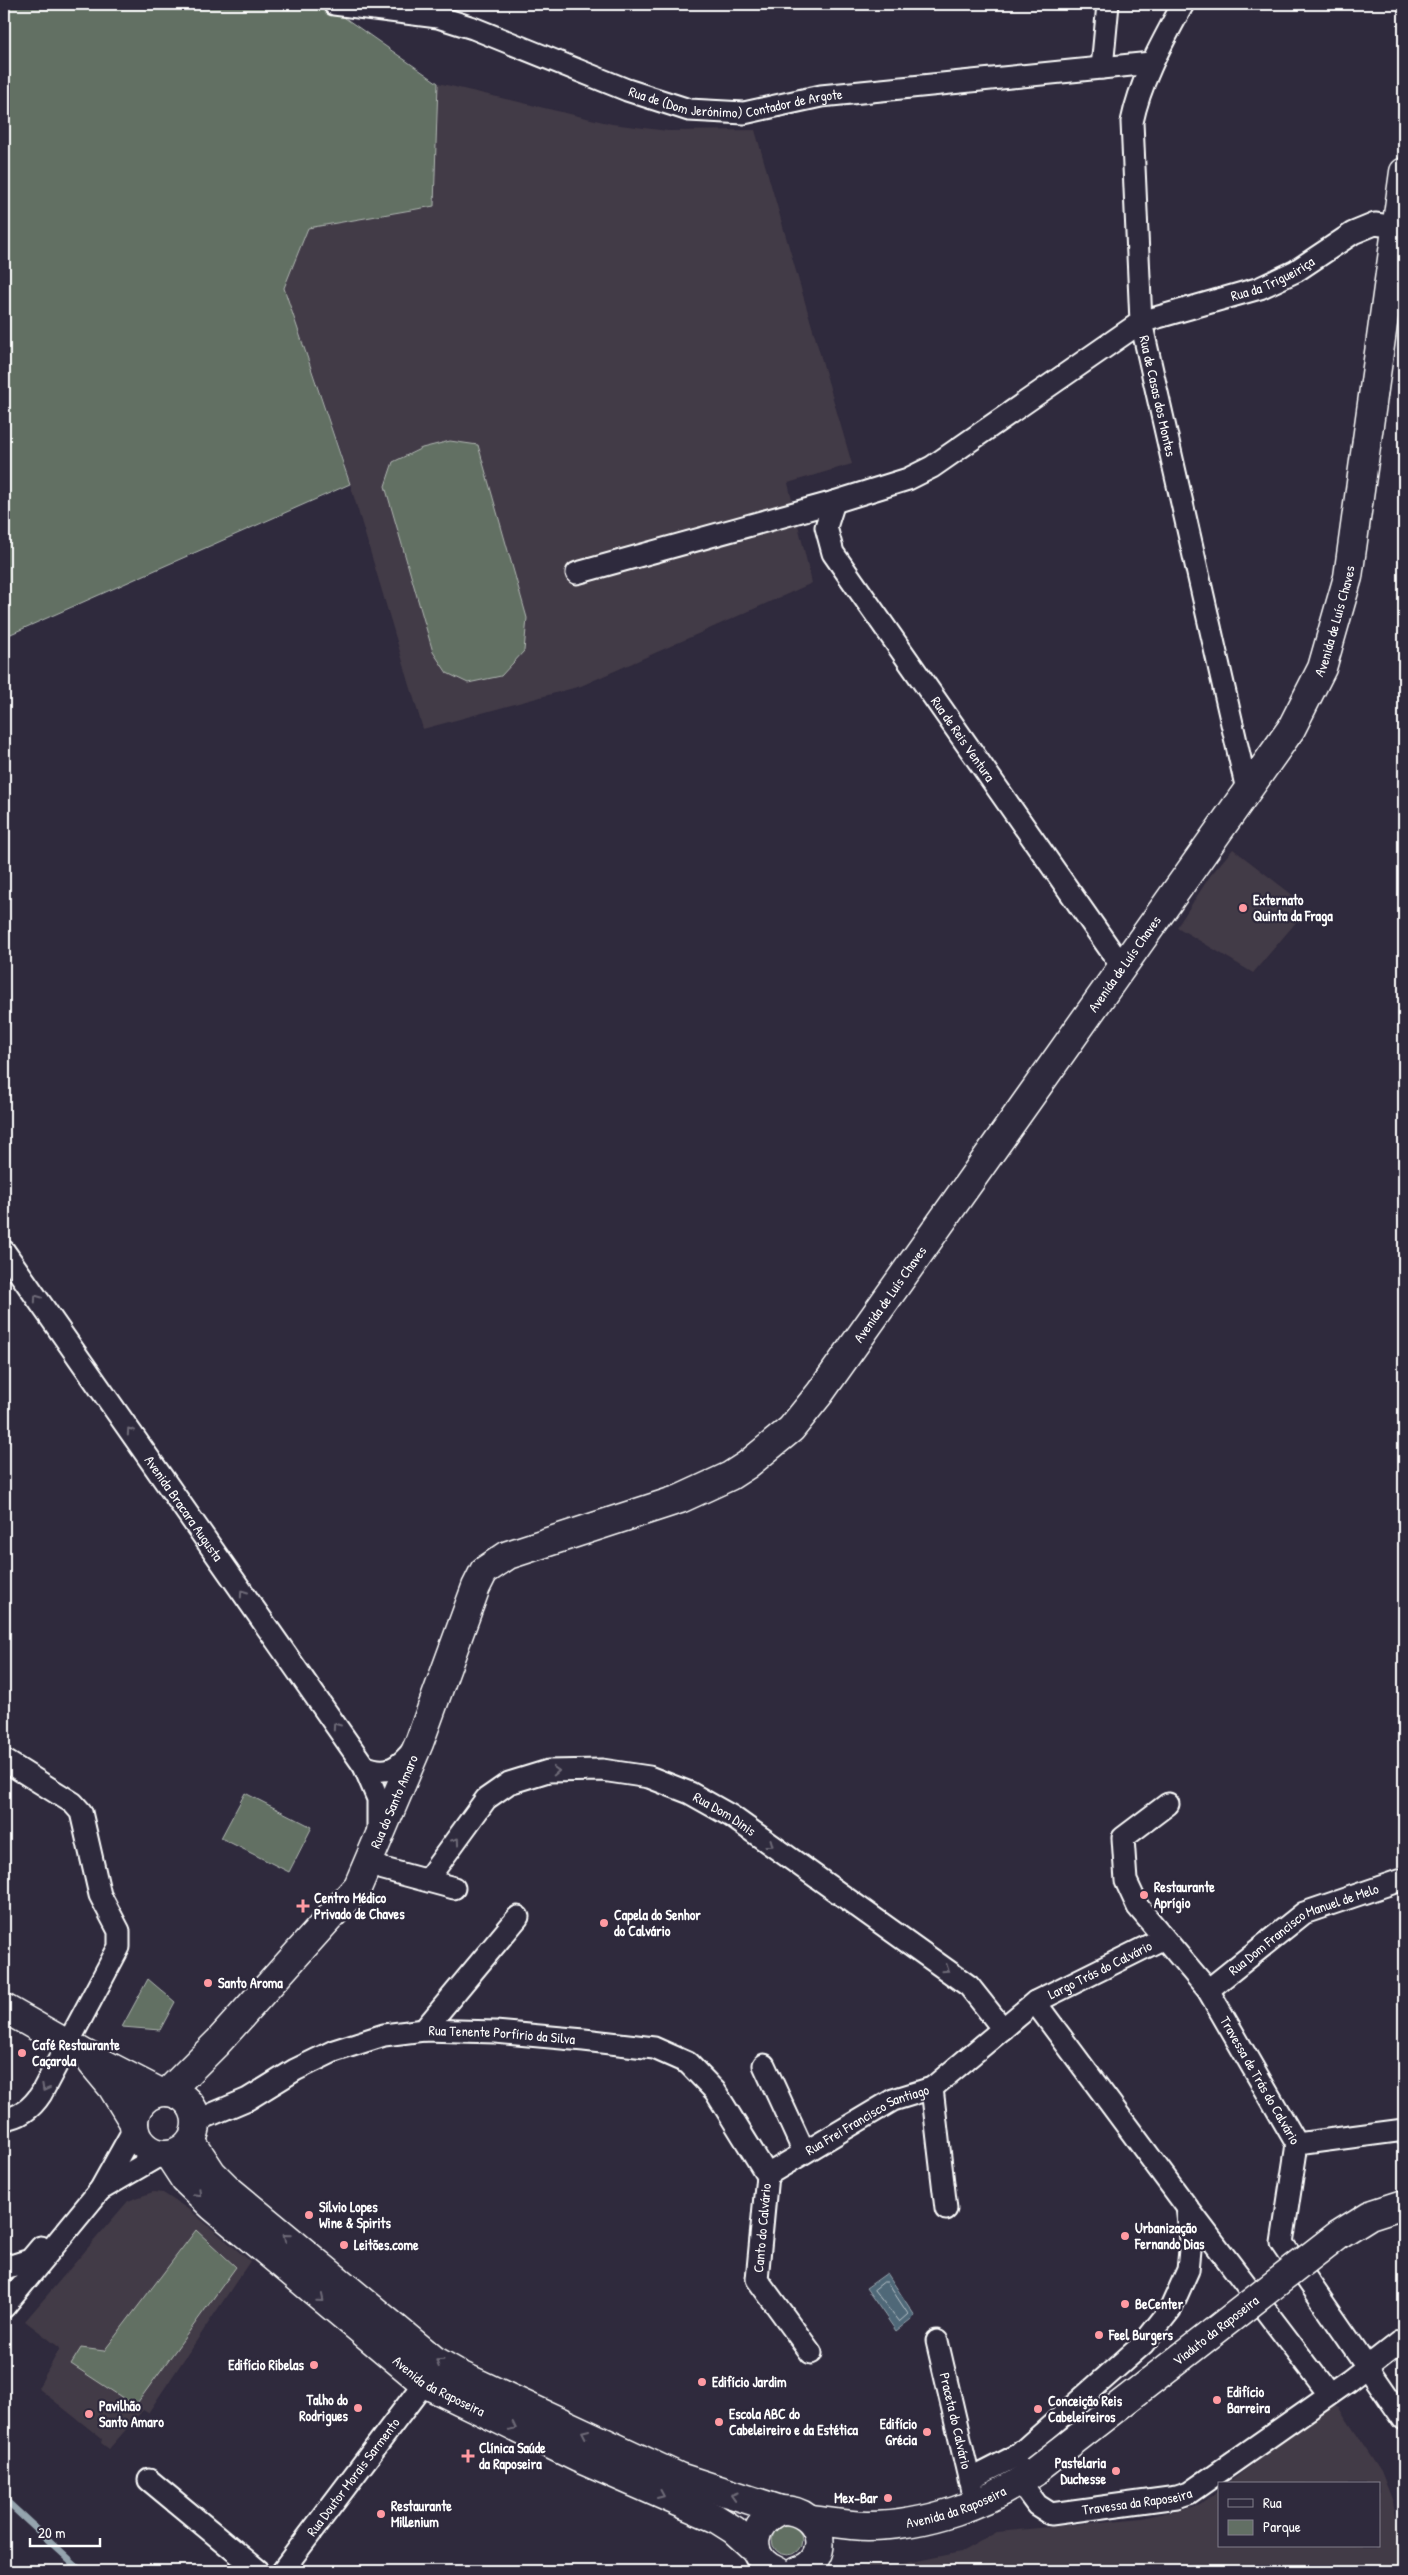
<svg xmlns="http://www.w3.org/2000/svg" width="1408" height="2575" font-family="'Patrick Hand',sans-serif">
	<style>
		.built { fill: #423a46 }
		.green { fill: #626f64; stroke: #b0b7b2 }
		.water { fill: #4f6878; stroke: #95a4ae }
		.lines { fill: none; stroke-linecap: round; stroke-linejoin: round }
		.shore { stroke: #b9c3c9; stroke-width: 1 }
		.stream { stroke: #95a4ae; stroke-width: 7 }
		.street-casing { stroke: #fff; stroke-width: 25 }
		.secondary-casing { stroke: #fff; stroke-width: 31 }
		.street { stroke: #2f2a3d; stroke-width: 21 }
		.secondary { stroke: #2f2a3d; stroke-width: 28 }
		.secondary-bridge-casing { stroke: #fff; stroke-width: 31; stroke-linecap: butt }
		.secondary-bridge { stroke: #2f2a3d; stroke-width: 28 }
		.oneway { stroke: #6d6a77 }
		.poi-dot { fill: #ff9aa2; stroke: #2f2a3d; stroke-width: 2 }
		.labels { text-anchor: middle; stroke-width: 4.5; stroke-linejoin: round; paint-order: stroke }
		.street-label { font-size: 14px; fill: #fff; stroke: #2f2a3d }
		.poi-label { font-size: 14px; font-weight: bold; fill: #fff; stroke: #2f2a3d; text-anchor: start }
	</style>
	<rect width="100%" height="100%" fill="#2f2a3d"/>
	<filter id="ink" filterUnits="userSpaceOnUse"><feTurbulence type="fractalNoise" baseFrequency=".02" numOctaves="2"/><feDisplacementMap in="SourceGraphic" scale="10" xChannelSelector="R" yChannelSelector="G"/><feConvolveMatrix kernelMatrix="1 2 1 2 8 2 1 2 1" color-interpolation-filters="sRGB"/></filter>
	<g filter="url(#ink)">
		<g class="built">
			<path d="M 438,83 L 612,124 L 668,131 L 755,130 L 852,464 L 788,483 L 812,583 L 581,686 L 423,729 L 343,460 L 284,288 L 307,228 L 434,206 Z"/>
			<path d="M 1233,849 L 1303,903 L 1291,913 L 1298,920 L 1253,973 L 1177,927 L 1210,876 Z"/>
			<path d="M 153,2192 L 163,2193 L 191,2211 L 250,2261 L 148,2413 L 143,2410 L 109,2449 L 101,2443 L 102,2439 L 38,2388 L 60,2348 L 25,2321 L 128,2201 Z"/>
			<path d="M 1330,2404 L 1339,2408 L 1381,2471 L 1393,2502 L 1403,2543 L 1404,2571 L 851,2571 L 874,2564 L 893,2566 L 961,2552 L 997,2532 L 1142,2518 L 1200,2505 L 1219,2490 L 1219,2546 L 1379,2546 L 1379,2484 L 1227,2484 Z"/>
		</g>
		<g class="green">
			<path d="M 4,4 L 325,4 L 438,83 L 434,206 L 308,228 L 284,288 L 350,484 L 4,637 Z"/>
			<path d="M 450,441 L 478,445 L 527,618 L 524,651 L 501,676 L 468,683 L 447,673 L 433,652 L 385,486 L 393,462 L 422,448 Z"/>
			<path d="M 245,1793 L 312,1827 L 289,1872 L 221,1838 Z"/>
			<path d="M 148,1979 L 175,2002 L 160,2030 L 122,2027 Z"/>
			<path d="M 196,2230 L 236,2267 L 135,2406 L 71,2364 L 81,2348 L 104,2351 Z"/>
			<circle cx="787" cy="2540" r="15"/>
		</g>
		<path class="water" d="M 887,2273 L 915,2316 L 896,2331 L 866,2288 Z"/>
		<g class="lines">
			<path class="shore" d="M 884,2282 L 887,2282 L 908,2314 L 899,2322 L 874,2290 Z"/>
			<path class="stream" d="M 4,2499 L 82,2571"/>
			<g class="street-casing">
				<g id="street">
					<path id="s1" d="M 334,4 L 438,17 L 473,28 L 627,90 L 689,110 L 744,113 L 821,96 L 1151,63"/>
					<path id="s2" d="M 1183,4 C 1162,43 1141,79 1132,122 L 1141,322 L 1247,790"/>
					<path d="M 1102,68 L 1108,4"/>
					<path id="s3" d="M 834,502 L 826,527 L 833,553 L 1123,968"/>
					<path id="s4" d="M 577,573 L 834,502 L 908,479 L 932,467 L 1141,322 L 1260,288 L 1296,271 L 1353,233 L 1375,224 L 1397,227"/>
					<path id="s5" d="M 4,1251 L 364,1766 L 378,1799 L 378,1833"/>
					<path d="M 4,1760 L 73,1803 L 81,1812 L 100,1895 L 119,1931 L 119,1947 L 41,2094 C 32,2108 21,2117 4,2119"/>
					<path d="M 364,1766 C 387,1776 399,1768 414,1749"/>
					<path id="s6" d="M 1168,1804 L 1123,1838 L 1126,1881 L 1138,1907 L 1208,1990 L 1297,2144 L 1282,2243 L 1404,2420"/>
					<path d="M 369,1865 L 454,1888"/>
					<path id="s7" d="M 427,1880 L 486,1799 L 509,1783 L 548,1771 L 602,1770 L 649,1777 L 690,1793 L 731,1816 L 969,1986 L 1003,2029"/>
					<path id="s8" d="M 1208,1990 L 1304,1913 L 1404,1879"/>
					<path d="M 424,2030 L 518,1917"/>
					<path d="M 764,2065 L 804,2152"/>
					<path d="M 932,2088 L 946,2209"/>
					<path id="s9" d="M 196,2121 L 248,2099 L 295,2070 L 334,2051 L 384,2035 L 424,2030 L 495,2032 L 584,2040 L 654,2048 L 688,2063 L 715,2091 L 767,2175"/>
					<path d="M 1297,2144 L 1404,2130"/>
					<path id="s10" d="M 767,2175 L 893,2100 L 932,2088 L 1035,2002 L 1164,1938"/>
					<path d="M 767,2175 L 757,2279 L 811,2353"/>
					<path d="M 100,2190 L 162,2154"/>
					<path d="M 1187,2207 L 1329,2394"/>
					<path d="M 4,2263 L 8,2267 L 30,2260 L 41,2247"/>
					<path d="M 4,2307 L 100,2190 L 134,2129"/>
					<path id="s11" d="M 937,2341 L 972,2491"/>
					<path d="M 149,2480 L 259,2571"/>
					<path d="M 969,2480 L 1018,2455 L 1143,2344 L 1170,2310 L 1188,2270 L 1191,2240 L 1187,2207 L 1035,2002"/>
					<path id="s12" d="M 1020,2482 L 1037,2505 L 1051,2514 L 1177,2497 L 1189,2493 L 1349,2381 L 1399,2342 L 1404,2342"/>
					<path id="s13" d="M 282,2571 L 424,2383"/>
				</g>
			</g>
			<g class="secondary-casing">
				<g id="secondary">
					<path d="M 4,2008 L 83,2053 L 159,2092"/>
					<path d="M 92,2063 L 112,2087 L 134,2123"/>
					<circle cx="165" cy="2123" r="31"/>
					<path id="s14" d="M 168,2092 L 218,2042 L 358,1886 L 419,1743 L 476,1587 L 484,1571 L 508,1555 L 680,1499 L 730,1476 L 747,1465 L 791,1429 L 820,1393 L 1291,729 L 1322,668 L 1348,577 L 1404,172"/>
					<path d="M 191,2141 L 212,2173 L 228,2189 L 434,2360 L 462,2376 L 679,2477 L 781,2510 C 823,2509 834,2560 797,2571"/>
					<path id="s15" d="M 168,2154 L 185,2180 L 212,2206 L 424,2383 L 578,2458 L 715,2518 L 734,2530 L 756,2550"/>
					<path id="s16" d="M 811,2520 C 830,2522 849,2526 868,2526 C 925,2526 989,2504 1035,2471"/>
					<path d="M 777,2571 C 744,2557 751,2522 781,2510"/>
				</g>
			</g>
			<use href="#street" class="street"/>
			<use href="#secondary" class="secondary"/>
			<g class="secondary-bridge-casing">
				<g id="secondary-bridge">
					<path id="s17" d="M 1035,2471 L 1338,2235 L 1370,2215 L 1404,2204"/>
				</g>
			</g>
			<use href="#secondary-bridge" class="secondary-bridge"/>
		</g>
		<defs><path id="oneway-chevron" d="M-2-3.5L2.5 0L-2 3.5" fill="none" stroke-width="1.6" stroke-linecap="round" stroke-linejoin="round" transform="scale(1.25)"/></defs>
		<g class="oneway">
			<use href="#oneway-chevron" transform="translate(37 1298) rotate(-125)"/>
			<use href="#oneway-chevron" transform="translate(130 1431) rotate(-125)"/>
			<use href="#oneway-chevron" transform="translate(243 1593) rotate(-125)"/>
			<use href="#oneway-chevron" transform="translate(336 1726) rotate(-125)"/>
			<use href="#oneway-chevron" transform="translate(556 1771) rotate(-2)"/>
			<use href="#oneway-chevron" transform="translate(456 1841) rotate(-54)"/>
			<use href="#oneway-chevron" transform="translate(770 1844) rotate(36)"/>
			<use href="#oneway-chevron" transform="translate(946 1969) rotate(35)"/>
			<use href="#oneway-chevron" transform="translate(45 2088) rotate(119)"/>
			<use href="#oneway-chevron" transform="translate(198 2193) rotate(46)"/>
			<use href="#oneway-chevron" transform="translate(286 2237) rotate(-140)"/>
			<use href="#oneway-chevron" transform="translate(321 2299) rotate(40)"/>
			<use href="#oneway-chevron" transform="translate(439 2362) rotate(-147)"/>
			<use href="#oneway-chevron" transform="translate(513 2427) rotate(26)"/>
			<use href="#oneway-chevron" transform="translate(585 2433) rotate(-155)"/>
			<use href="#oneway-chevron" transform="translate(661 2495) rotate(24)"/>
			<use href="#oneway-chevron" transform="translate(734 2496) rotate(-163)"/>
		</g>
	</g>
	<g class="poi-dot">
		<circle cx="1243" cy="908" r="5"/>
		<circle cx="1144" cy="1895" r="5"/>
		<path d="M300.5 1898.5h5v5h5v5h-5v5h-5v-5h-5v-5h5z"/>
		<circle cx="604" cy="1923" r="5"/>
		<circle cx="208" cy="1983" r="5"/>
		<circle cx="22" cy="2053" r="5"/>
		<circle cx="309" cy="2215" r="5"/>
		<circle cx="1125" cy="2236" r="5"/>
		<circle cx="344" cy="2245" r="5"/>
		<circle cx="1125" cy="2304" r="5"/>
		<circle cx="1099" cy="2335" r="5"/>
		<circle cx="314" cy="2365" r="5"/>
		<circle cx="702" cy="2382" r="5"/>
		<circle cx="1217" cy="2400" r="5"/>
		<circle cx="358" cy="2408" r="5"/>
		<circle cx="1038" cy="2409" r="5"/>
		<circle cx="89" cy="2414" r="5"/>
		<circle cx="719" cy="2422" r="5"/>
		<circle cx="927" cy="2432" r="5"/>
		<path d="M465.5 2448.5h5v5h5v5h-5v5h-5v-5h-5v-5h5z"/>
		<circle cx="1116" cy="2471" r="5"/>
		<circle cx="888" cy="2498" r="5"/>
		<circle cx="381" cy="2514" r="5"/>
	</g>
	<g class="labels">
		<g class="street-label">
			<text dy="5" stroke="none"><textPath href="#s1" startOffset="419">Rua de (Dom Jerónimo) Contador de Argote</textPath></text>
			<text dy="5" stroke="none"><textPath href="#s4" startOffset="764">Rua da Trigueiriça</textPath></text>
			<text dy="5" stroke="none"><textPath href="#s2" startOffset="405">Rua de Casas dos Montes</textPath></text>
			<text dy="5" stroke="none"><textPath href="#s14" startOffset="1939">Avenida de Luís Chaves</textPath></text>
			<text dy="5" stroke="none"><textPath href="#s3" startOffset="280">Rua de Reis Ventura</textPath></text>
			<text dy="5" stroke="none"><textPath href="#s14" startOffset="1534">Avenida de Luís Chaves</textPath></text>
			<text dy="5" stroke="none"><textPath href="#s14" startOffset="1129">Avenida de Luís Chaves</textPath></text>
			<text dy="5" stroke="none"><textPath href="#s5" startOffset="314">Avenida Bracara Augusta</textPath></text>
			<text dy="5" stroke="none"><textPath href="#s14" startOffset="372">Rua do Santo Amaro</textPath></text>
			<text dy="5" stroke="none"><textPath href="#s7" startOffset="355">Rua Dom Dinis</textPath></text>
			<text dy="5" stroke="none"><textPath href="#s8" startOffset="115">Rua Dom Francisco Manuel de Melo</textPath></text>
			<text dy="5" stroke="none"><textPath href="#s10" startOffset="394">Largo Trás do Calvário</textPath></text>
			<text dy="5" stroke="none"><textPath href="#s9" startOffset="326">Rua Tenente Porfírio da Silva</textPath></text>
			<text dy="5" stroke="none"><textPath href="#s6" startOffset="341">Travessa de Trás do Calvário</textPath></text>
			<text dy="5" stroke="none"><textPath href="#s10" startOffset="115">Rua Frei Francisco Santiago</textPath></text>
			<text transform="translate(762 2228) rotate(-85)" y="5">Canto do Calvário</text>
			<text dy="5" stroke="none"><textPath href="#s17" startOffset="229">Viaduto da Raposeira</textPath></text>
			<text dy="5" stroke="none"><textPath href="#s15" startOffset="359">Avenida da Raposeira</textPath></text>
			<text dy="5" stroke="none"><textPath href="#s11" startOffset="82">Praceta do Calvário</textPath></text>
			<text dy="5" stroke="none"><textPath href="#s13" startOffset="118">Rua Doutor Morais Sarmento</textPath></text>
			<text dy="5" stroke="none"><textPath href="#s12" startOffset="132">Travessa da Raposeira</textPath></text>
			<text dy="5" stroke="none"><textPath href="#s16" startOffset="148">Avenida da Raposeira</textPath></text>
		</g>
		<g class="poi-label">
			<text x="1253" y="905">Externato<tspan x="1253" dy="16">Quinta da Fraga</tspan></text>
			<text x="1154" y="1892">Restaurante<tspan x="1154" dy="16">Aprígio</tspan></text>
			<text x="314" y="1903">Centro Médico<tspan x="314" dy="16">Privado de Chaves</tspan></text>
			<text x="614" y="1920">Capela do Senhor<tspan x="614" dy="16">do Calvário</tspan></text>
			<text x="218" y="1988">Santo Aroma</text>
			<text x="32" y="2050">Café Restaurante<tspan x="32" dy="16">Caçarola</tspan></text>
			<text x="319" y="2212">Sílvio Lopes<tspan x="319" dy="16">Wine &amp; Spirits</tspan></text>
			<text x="1135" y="2233">Urbanização<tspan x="1135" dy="16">Fernando Dias</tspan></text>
			<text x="354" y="2250">Leitões.come</text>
			<text x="1135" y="2309">BeCenter</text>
			<text x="1109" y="2340">Feel Burgers</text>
			<text x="304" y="2370" text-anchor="end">Edifício Ribelas</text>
			<text x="712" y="2387">Edifício Jardim</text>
			<text x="1227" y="2397">Edifício<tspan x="1227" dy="16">Barreira</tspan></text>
			<text x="348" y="2405" text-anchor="end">Talho do<tspan x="348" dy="16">Rodrigues</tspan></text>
			<text x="1048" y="2406">Conceição Reis<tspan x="1048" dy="16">Cabeleireiros</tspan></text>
			<text x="99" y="2411">Pavilhão<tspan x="99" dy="16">Santo Amaro</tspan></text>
			<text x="729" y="2419">Escola ABC do<tspan x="729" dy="16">Cabeleireiro e da Estética</tspan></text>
			<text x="917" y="2429" text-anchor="end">Edifício<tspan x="917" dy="16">Grécia</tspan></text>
			<text x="479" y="2453">Clínica Saúde<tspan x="479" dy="16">da Raposeira</tspan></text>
			<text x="1106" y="2468" text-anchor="end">Pastelaria<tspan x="1106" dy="16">Duchesse</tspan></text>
			<text x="878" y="2503" text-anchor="end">Mex-Bar</text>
			<text x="391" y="2511">Restaurante<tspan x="391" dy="16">Millenium</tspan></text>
		</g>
	</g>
	<rect width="1408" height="2575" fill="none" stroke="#2f2a3d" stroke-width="20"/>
	<rect x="10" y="10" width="1388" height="2555" fill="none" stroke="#fff" stroke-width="2" filter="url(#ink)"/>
	<rect x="1218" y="2482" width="162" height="65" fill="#2f2a3d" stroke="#827f8b"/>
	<rect x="1228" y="2499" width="25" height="8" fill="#2f2a3d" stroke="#827f8b"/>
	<text x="1263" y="2508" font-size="15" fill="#ffffff">Rua</text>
	<rect x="1228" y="2520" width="25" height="15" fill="#626f64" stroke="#827f8b"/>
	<text x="1263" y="2532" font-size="15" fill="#ffffff">Parque</text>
	<path d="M30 2538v8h70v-8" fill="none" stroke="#ffffff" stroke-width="2.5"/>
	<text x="38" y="2538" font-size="15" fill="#ffffff" stroke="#2f2a3d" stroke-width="4" paint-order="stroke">20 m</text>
</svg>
